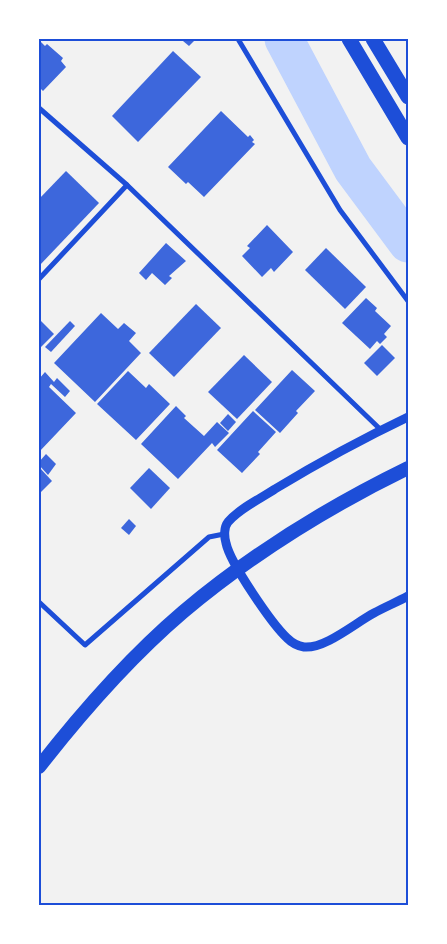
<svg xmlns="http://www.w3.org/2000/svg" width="447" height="944" font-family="Montserrat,sans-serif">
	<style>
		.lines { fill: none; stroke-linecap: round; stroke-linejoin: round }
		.river { stroke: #bfd3fe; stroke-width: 39 }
		.building { fill: #3d67dc }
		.minor { stroke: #1d4ed8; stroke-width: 5 }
		.tertiary { stroke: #1d4ed8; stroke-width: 9 }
		.trunk { stroke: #1d4ed8; stroke-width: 14 }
		.motorway { stroke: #1d4ed8; stroke-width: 15 }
		.neatline { fill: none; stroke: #1d4ed8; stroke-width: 2 }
	</style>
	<rect width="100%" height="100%" fill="#f2f2f2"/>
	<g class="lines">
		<path class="river" d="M 284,39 L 353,169 L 408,243"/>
	</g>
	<g class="building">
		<path d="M 185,39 L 196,39 L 189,46 L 183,41 Z"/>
		<path d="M 40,41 L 45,46 L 47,44 L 63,58 L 61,61 L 66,67 L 43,91 L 39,87 Z"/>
		<path d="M 173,51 L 201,77 L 138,142 L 112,116 Z"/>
		<path d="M 221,111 L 248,137 L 250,135 L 254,140 L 252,142 L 255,144 L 204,197 L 188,182 L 186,184 L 168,167 Z"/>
		<path d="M 66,171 L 99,203 L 39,266 L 39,199 Z"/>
		<path d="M 267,225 L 293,252 L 274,272 L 271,268 L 262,277 L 242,256 L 250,248 L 247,246 Z"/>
		<path d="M 166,243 L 186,261 L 169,276 L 172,278 L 165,285 L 152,273 L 146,280 L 139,273 Z"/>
		<path d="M 326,248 L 366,287 L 345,309 L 305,270 Z"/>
		<path d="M 366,298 L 377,308 L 375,311 L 391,326 L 384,334 L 387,337 L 380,344 L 377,341 L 370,349 L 342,323 Z"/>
		<path d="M 196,304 L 221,328 L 174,377 L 149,353 Z"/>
		<path d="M 101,313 L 118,329 L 124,323 L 136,333 L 129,341 L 141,353 L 95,402 L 54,363 Z"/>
		<path d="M 39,319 L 54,334 L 41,347 L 39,345 Z"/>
		<path d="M 70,321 L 75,326 L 51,352 L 45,347 Z"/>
		<path d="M 382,345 L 395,358 L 377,376 L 364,363 Z"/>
		<path d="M 244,355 L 272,382 L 237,419 L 208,392 Z"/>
		<path d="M 292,370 L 315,391 L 296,411 L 298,413 L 280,433 L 255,410 Z"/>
		<path d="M 128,371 L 146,388 L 149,384 L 170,404 L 136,440 L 97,404 Z"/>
		<path d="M 45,372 L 54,382 L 57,378 L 70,391 L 65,397 L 51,384 L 49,387 L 76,413 L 39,452 L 39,379 Z"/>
		<path d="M 176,406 L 186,416 L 184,418 L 204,436 L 217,422 L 229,433 L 215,447 L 212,443 L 178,479 L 141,444 Z"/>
		<path d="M 253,411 L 276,432 L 258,452 L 260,454 L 242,473 L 217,450 Z"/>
		<path d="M 228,414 L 236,422 L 228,431 L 220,423 Z"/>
		<path d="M 46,454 L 56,464 L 48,475 L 39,465 L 39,462 Z"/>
		<path d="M 39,467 L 52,481 L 39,494 Z"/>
		<path d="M 149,468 L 170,488 L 151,509 L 130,488 Z"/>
		<path d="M 129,519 L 136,526 L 129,535 L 121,528 Z"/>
	</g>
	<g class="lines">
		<g class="minor">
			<path d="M 238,39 L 340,210 L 408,301"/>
			<path d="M 39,108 L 127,185 L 381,430"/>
			<path d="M 39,279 L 127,185"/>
			<path d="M 39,602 L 85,645 L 209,537 L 224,534"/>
		</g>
		<path class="tertiary" d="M 408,417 C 362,439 318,463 275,489 C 260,499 240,508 228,522 C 224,527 224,536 226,543 C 230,563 272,624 287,638 C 291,642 298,646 304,647 C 325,649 355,623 374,613 C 385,607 397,602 408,596"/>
		<path class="trunk" d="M 39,767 C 82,712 129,658 183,612 C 252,554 328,507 408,468"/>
		<g class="motorway">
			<path d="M 349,39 L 408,138"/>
			<path d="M 373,39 L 408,97"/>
		</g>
	</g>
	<rect width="447" height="944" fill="none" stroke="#ffffff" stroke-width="80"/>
	<rect x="40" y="40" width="367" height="864" class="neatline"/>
</svg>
